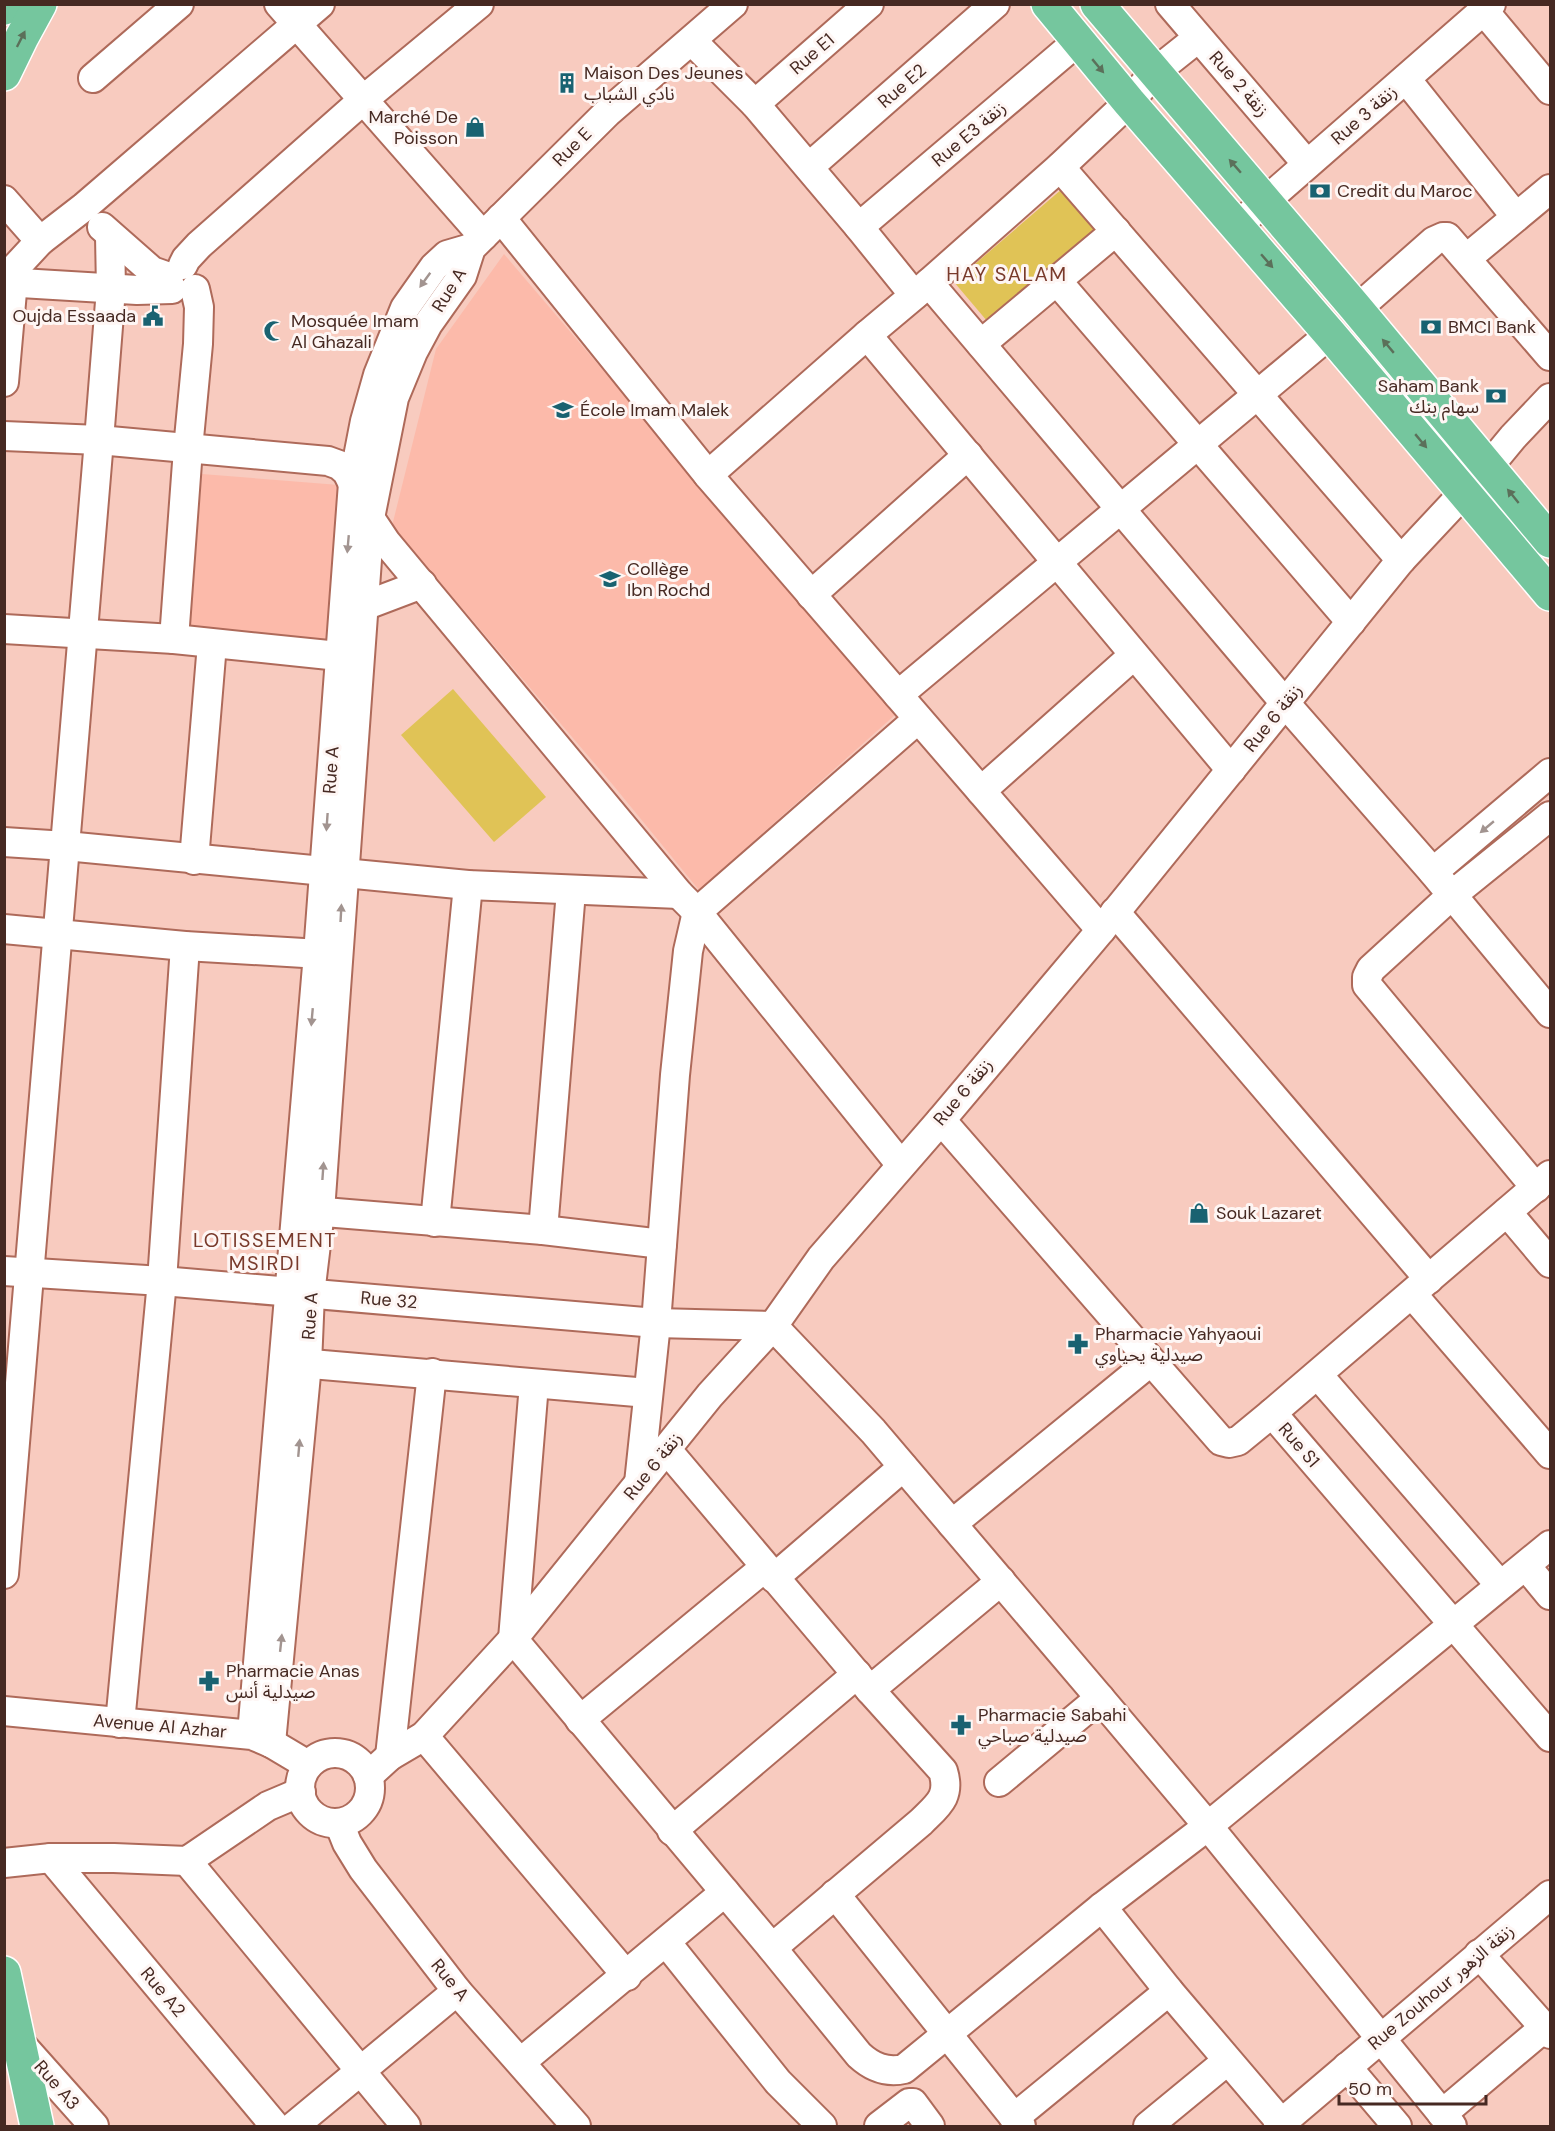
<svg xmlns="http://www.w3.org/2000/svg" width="1555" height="2131" font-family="'DM Sans','Noto Sans Arabic',sans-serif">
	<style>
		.built { fill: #fcbaaa }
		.green { fill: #e0c356 }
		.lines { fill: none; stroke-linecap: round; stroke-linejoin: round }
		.minor-casing { stroke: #ae6a5a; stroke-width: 32 }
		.major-casing { stroke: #fff; stroke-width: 36 }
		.minor { stroke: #fff; stroke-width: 28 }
		.major { stroke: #75c69e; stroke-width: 33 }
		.oneway { fill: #5b705a }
		.oneway2 { fill: #a29490 }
		.labels { text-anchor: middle; stroke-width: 6; stroke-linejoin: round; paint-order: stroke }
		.street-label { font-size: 18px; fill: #462922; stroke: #fef6f4 }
		.poi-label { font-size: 18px; fill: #462922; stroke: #fef6f4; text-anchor: start }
		.neighbourhood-label { font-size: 20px; letter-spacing: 1.5px; fill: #793a2b; stroke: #fef6f4 }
	</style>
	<rect width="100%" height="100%" fill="#f8cbbf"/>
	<g class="built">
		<path d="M 504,254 L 896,714 L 699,890 L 613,785 L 392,526 L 436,349 Z"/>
		<path d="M 202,474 L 339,485 L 327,642 L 190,631 Z"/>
	</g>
	<g class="green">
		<path d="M 1062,189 L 1101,234 L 993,328 L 954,282 Z"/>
		<path d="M 453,689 L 546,797 L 494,842 L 401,735 Z"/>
	</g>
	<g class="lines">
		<g class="minor-casing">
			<g id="minor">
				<path d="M 279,4 L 483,236"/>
				<path d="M 1170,4 L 1307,164"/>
				<path d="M 1484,11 L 1550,90"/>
				<path d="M 692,41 L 755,104 L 859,227 L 914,295"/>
				<path d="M 93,78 L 179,4"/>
				<path d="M 1406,79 L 1516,217"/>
				<path d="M 755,104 L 869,4"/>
				<path d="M 809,167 L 995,4"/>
				<path d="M 1060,167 L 1401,560"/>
				<path d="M 4,200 L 40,241"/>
				<path d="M 501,218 L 708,475 L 1101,930"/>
				<path d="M 1237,226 L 1491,4"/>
				<path d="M 102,227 L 152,271 L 169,277"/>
				<path d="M 859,227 L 1078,41"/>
				<path d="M 1467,258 L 1550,189"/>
				<path d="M 183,265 L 186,259 L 199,245 L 363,100 L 479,4"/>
				<path d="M 1057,281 L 1351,622"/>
				<path d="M 4,282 L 137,290 L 172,289"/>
				<path d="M 929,283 L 1285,703 L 1433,872 L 1550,1013"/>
				<path d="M 1357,309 L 1434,241 L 1443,237 L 1447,237 L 1550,356"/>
				<path d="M 867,335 L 1231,770"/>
				<path d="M 981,344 L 1116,231"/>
				<path d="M 4,382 L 14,269 L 40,241 L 84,207 L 320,4"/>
				<path d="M 4,436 L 99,440 L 328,461 L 339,465 L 347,472 L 370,518 L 386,542 L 679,894 L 697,912 L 901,1165"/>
				<path d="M 708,475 L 867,335 L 929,283 L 1060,167 L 1129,102 L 1154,73 L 1198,38"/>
				<path d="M 811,595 L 968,455"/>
				<path d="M 364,606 L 422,584"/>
				<path d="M 4,629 L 174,639 L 358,658"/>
				<path d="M 174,639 L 188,449 L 198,344 L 199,307 L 195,289"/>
				<path d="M 898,695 L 1330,334"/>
				<path d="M 981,791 L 1134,655"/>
				<path d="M 4,842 L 66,846 L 468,885 L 679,894"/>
				<path d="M 194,860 L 212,644"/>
				<path d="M 1433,872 L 1550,773"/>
				<path d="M 1115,912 L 1429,1279"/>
				<path d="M 4,929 L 185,946 L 337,955"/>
				<path d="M 941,1120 L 1221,1441 L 1229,1443 L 1238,1441 L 1272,1413 L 1550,1175"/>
				<path d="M 1536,1188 L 1367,985 L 1367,977 L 1371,969 L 1452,895 L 1550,816"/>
				<path d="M 300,1210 L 543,1230 L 662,1244"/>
				<path d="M 1507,1212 L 1550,1263"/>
				<path d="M 435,1222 L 468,885"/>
				<path d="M 543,1230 L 571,891"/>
				<path d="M 4,1271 L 162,1281 L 656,1323 L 773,1326 L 873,1431 L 1100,1698 L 1208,1826 L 1452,2126"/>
				<path d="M 1412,1294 L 1550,1454"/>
				<path d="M 288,1362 L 648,1393"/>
				<path d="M 1318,1375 L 1500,1585"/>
				<path d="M 534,1384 L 513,1639 L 772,1948 L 921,1822 C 938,1805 951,1797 943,1771 L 870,1690 L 667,1450"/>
				<path d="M 1272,1413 L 1550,1737"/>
				<path d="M 639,1483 L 656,1323 L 675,1075 L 688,951 L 697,912 L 918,719"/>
				<path d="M 952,1524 L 1150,1362"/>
				<path d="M 1526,1566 L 1550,1595"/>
				<path d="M 4,1574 L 99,440 L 111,289 L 110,236"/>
				<path d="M 774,1578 L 903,1467"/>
				<path d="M 870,1690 L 1001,1581"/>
				<path d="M 4,1711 L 252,1735 L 271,1743 L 308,1765"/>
				<path d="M 580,1720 L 764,1568"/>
				<path d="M 120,1723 L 162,1281 L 185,946"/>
				<path d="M 252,1734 L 318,954 L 353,483 L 365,421 L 378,375 L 405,308 L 434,267 L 447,255 L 471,248"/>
				<path d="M 424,1736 L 627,1976"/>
				<path d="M 271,1743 L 307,1364 L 310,1294 L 320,1211 L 370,518 L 394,398 L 413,352 L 428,324 L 462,276 L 471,248 L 607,113 L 733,4"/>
				<circle cx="335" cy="1788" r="35"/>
				<path d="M 390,1756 L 432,1373"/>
				<path d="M 368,1776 L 390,1756 L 424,1736 L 513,1639 L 710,1395 L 773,1326 L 821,1258 L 941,1120 L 1101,930 L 1401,560 L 1489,466 L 1513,437 L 1550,398"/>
				<path d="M 999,1782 L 1100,1698"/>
				<path d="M 339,1823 L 347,1843 L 363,1869 L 457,1991 L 576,2126"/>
				<path d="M 672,1831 L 857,1674"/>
				<path d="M 51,1858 L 275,2126"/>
				<path d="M 187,1861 L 406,2126"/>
				<path d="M 4,1863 L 51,1858 L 114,1858 L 187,1861 L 268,1806 L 301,1792"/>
				<path d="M 835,1894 L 1021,2126"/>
				<path d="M 1102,1907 L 1169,1991 L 1284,2126"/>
				<path d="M 666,1942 L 778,2082 L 822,2126"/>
				<path d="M 772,1948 L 859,2055 C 872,2067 886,2073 904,2069 L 1102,1907 L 1208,1826 L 1550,1545"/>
				<path d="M 1479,1954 L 1550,2034"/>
				<path d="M 20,2043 L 94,2126"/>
				<path d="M 521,2062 L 725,1892"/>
				<path d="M 1347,2067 L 1397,2126"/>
				<path d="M 1442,2114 L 1545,2027"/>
				<path d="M 1014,2118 L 1169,1991"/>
				<path d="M 294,2126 L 457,1991"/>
				<path d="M 879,2126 L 909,2103 L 913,2103 L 930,2126"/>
				<path d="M 1148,2126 L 1227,2061"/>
				<path d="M 1278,2126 L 1550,1895"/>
			</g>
		</g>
		<g class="major-casing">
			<g id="major">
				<path d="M 1048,4 L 1129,102 L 1330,334 L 1550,594"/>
				<path d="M 1097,4 L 1355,307 L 1550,541"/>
				<path d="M 4,8 L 6,4"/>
				<path d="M 4,74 L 22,37 L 40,4"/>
				<path d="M 4,1973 L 37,2126"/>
			</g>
		</g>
		<use href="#minor" class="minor"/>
		<use href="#major" class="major"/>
	</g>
	<defs><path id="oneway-solid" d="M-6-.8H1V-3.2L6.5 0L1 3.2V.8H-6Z" transform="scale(1.5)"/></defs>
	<g class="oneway">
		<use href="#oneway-solid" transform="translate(21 39) rotate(-63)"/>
		<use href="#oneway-solid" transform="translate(1098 66) rotate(50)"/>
		<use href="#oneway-solid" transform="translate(1235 166) rotate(-131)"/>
		<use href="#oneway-solid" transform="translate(1267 261) rotate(49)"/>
		<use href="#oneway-solid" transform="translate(1388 346) rotate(-130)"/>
		<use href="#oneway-solid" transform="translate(1421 441) rotate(50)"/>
		<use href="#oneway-solid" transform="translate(1513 496) rotate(-129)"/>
	</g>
	<g class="oneway2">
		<use href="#oneway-solid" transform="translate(425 280) rotate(126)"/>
		<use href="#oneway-solid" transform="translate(348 544) rotate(95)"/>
		<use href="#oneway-solid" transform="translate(327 822) rotate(94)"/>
		<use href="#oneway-solid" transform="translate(1487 827) rotate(140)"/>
		<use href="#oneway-solid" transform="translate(341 913) rotate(-87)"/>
		<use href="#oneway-solid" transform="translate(312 1017) rotate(95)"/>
		<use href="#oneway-solid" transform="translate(323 1171) rotate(-86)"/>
		<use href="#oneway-solid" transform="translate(299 1448) rotate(-85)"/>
		<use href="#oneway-solid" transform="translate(281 1643) rotate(-84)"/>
	</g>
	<defs>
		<g id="building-bare" transform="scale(1.62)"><path d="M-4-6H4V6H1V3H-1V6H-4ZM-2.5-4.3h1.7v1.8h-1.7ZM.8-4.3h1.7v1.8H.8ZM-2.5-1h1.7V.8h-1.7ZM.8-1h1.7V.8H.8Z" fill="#196271" stroke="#fef6f4" stroke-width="2.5" paint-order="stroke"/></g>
		<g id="shop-bare" transform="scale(1.62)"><path d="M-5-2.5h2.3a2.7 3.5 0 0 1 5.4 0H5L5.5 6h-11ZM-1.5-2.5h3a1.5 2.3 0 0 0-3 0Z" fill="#196271" stroke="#fef6f4" stroke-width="2.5" paint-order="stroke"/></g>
		<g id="bank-bare" transform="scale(1.62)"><path d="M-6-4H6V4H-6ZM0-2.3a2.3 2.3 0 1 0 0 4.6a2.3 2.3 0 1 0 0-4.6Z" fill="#196271" stroke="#fef6f4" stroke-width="2.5" paint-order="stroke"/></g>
		<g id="civic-bare" transform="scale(1.62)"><path d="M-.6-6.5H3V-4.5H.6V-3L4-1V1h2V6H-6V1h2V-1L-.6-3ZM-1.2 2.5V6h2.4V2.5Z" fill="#196271" stroke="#fef6f4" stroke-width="2.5" paint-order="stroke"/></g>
		<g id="mosque-bare" transform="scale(1.62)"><path d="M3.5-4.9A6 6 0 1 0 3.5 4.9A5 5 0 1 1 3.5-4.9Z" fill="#196271" stroke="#fef6f4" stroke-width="2.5" paint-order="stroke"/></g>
		<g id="school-bare" transform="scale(1.62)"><path d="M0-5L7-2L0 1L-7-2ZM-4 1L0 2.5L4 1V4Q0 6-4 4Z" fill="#196271" stroke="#fef6f4" stroke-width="2.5" paint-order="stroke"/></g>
		<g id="pharmacy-bare" transform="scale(1.62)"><path d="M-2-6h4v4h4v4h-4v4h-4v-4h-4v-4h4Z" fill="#196271" stroke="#fef6f4" stroke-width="2.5" paint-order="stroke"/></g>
	</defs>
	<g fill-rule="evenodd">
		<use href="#building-bare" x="567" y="83"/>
		<use href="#shop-bare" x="475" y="127"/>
		<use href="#bank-bare" x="1320" y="191"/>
		<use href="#civic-bare" x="153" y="316"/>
		<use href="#bank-bare" x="1431" y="327"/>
		<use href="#mosque-bare" x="274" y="331"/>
		<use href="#bank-bare" x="1496" y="396"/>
		<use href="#school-bare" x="563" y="410"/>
		<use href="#school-bare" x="610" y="579"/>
		<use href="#shop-bare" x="1199" y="1213"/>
		<use href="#pharmacy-bare" x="1078" y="1344"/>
		<use href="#pharmacy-bare" x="209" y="1681"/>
		<use href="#pharmacy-bare" x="961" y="1725"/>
	</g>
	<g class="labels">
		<g class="street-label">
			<text transform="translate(812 54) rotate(-41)" y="6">Rue E1</text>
			<text transform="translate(1239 84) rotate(49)" y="6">Rue 2 زنقة</text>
			<text transform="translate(902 86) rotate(-41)" y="6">Rue E2</text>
			<text transform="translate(1364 115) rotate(-41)" y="6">Rue 3 زنقة</text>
			<text transform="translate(969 134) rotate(-40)" y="6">Rue E3 زنقة</text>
			<text transform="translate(572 147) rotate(-45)" y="6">Rue E</text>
			<text transform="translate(449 290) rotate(-58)" y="6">Rue A</text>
			<text transform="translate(1273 718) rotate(-51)" y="6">Rue 6 زنقة</text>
			<text transform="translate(331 770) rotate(-86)" y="6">Rue A</text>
			<text transform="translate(963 1092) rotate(-50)" y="6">Rue 6 زنقة</text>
			<text transform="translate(389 1300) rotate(5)" y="6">Rue 32</text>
			<text transform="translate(310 1316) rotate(-86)" y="6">Rue A</text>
			<text transform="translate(1299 1445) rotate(49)" y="6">Rue S1</text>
			<text transform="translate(653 1466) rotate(-51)" y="6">Rue 6 زنقة</text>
			<text transform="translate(160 1726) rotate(5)" y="6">Avenue Al Azhar</text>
			<text transform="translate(450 1980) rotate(51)" y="6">Rue A</text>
			<text transform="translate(1441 1987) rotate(-40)" y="6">Rue Zouhour زنقة الزهور</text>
			<text transform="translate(163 1992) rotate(50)" y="6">Rue A2</text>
			<text transform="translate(57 2085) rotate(49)" y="6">Rue A3</text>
		</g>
		<g class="poi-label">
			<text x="584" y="79">Maison Des Jeunes<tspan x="584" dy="21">نادي الشباب</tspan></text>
			<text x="458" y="123" text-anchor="end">Marché De<tspan x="458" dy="21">Poisson</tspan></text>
			<text x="1337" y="197">Credit du Maroc</text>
			<text x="136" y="322" text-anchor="end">Oujda Essaada</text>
			<text x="291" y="327">Mosquée Imam<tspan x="291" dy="21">Al Ghazali</tspan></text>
			<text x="1448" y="333">BMCI Bank</text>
			<text x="1479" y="392" text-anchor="end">Saham Bank<tspan x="1479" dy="21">سهام بنك</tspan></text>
			<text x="580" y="416">École Imam Malek</text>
			<text x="627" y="575">Collège<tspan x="627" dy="21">Ibn Rochd</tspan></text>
			<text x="1216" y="1219">Souk Lazaret</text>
			<text x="1095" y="1340">Pharmacie Yahyaoui<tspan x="1095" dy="21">صيدلية يحياوي</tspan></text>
			<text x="226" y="1677">Pharmacie Anas<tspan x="226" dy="21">صيدلية أنس</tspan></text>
			<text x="978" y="1721">Pharmacie Sabahi<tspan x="978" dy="21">صيدلية صباحي</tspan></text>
		</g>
		<g class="neighbourhood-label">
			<text x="1007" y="281">HAY SALAM</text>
			<text x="265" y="1247">LOTISSEMENT<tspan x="265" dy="23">MSIRDI</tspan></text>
		</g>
	</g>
	<rect width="1555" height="2131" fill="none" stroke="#462922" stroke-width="12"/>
	<path d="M1339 2095v9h147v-9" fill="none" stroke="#462922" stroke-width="3"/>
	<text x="1348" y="2095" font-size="18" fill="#462922" stroke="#fef6f4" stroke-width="4.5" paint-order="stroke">50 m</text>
</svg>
